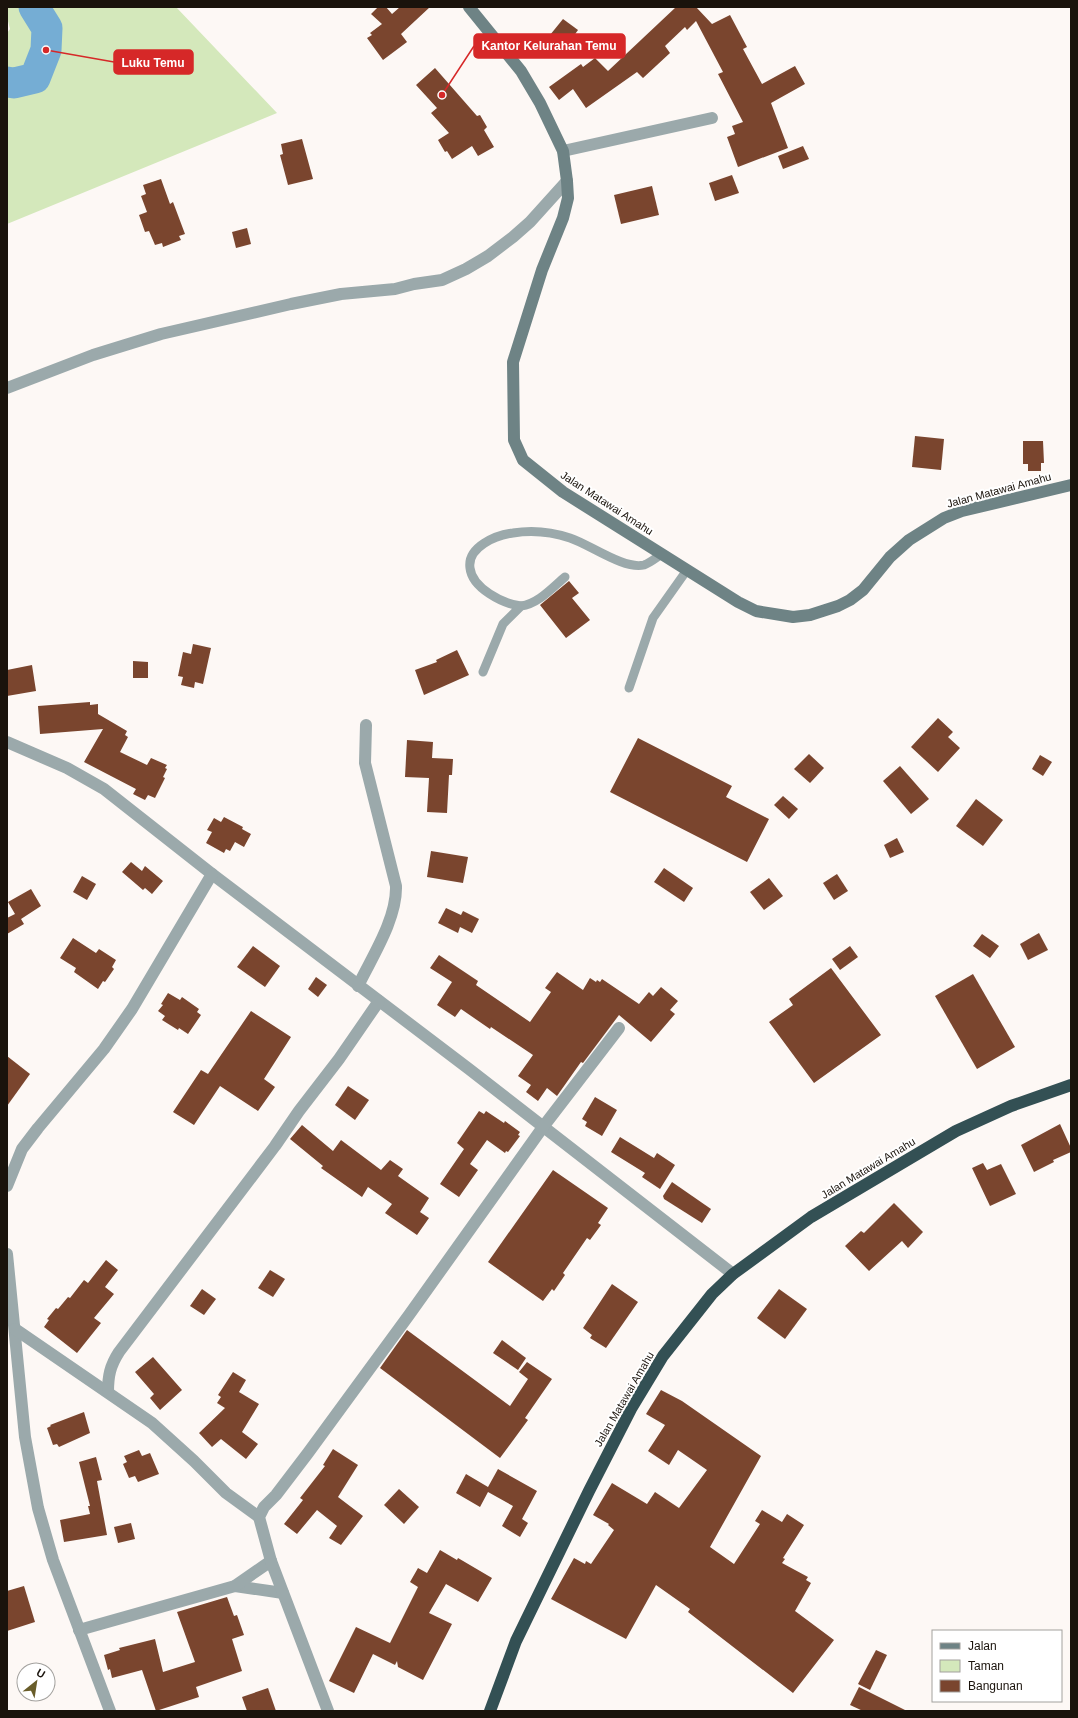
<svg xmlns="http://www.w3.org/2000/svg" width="1078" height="1718" font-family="Helvetica,sans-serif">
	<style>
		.green { fill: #d4e8bb }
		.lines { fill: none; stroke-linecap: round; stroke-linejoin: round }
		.river { stroke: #75add4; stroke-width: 31 }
		.building { fill: #7a452e }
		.lane { stroke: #9ba9ab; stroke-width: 9 }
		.street { stroke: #9ba9ab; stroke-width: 12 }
		.secondary { stroke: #6e8385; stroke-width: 12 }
		.highway { stroke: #335054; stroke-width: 12 }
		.labels { text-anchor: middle; stroke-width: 4; stroke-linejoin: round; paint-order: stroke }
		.street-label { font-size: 11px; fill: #1a130c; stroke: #fff }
		.leader { fill: none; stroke: #d62828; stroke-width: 1.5 }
		.callout-dot { fill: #d62828; stroke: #fff; stroke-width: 1.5 }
		.callout { fill: #d62828; stroke: #d62828; stroke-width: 1.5 }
		.callout-label { font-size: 12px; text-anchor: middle; font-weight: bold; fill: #fff }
	</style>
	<rect width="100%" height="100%" fill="#fdf8f5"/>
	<path class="green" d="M 7,7 L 176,7 L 277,113 L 7,224 L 7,33 L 10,29 L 7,17 Z"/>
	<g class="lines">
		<path class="river" d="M 7,82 L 14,83 L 35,78 L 46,50 L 47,28 L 34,7"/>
	</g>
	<g class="building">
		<path d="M 378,7 L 386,7 L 392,14 L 400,7 L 430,7 L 401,34 L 407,42 L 383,60 L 367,38 L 372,35 L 370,33 L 382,24 L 371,14 Z"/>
		<path d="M 676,7 L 696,7 L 712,24 L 730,15 L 747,47 L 743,49 L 762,84 L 795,66 L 805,84 L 771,103 L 788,148 L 738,167 L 727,137 L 735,134 L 732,126 L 743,122 L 718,74 L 723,72 L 696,21 L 687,30 L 685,27 L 665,46 L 670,53 L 643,78 L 637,72 L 586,108 L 573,89 L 559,100 L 549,87 L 581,64 L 583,67 L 595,58 L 608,71 Z"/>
		<path d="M 563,19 L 578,30 L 566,47 L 550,35 Z"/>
		<path d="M 435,68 L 477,116 L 480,115 L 487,127 L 484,130 L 494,147 L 478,156 L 472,146 L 452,159 L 447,151 L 445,152 L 438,140 L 449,133 L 431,113 L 437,108 L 416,85 Z"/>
		<path d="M 302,139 L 313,179 L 288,185 L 280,155 L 283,154 L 281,144 Z"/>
		<path d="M 803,146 L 809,159 L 783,169 L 778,156 Z"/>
		<path d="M 732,175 L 739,193 L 715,201 L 709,183 Z"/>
		<path d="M 161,179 L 170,204 L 173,202 L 185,234 L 179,236 L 181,240 L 163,247 L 162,243 L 155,245 L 149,231 L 145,232 L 139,215 L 147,212 L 141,196 L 146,194 L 143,185 Z"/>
		<path d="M 652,186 L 659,215 L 621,224 L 614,195 Z"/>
		<path d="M 247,228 L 251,244 L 236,248 L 232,232 Z"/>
		<path d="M 915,436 L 944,439 L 941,470 L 912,467 Z"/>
		<path d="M 1023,441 L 1043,441 L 1044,463 L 1041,463 L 1041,471 L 1028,471 L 1028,464 L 1023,464 Z"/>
		<path d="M 569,581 L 579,593 L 572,598 L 590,620 L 566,638 L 540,605 Z"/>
		<path d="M 193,644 L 211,648 L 203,684 L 195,682 L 194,688 L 181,685 L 183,677 L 178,676 L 183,652 L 191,654 Z"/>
		<path d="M 457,650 L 469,675 L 424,695 L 415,670 L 437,662 L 436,660 Z"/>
		<path d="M 133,661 L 148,662 L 148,678 L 133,678 Z"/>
		<path d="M 32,665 L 36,691 L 7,696 L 7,670 Z"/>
		<path d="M 90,702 L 90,705 L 98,704 L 98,714 L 127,731 L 125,735 L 128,737 L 120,752 L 147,765 L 151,758 L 167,765 L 165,768 L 167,769 L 163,777 L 165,778 L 155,798 L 148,795 L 145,800 L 133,794 L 136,789 L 84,762 L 103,729 L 40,734 L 38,706 Z"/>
		<path d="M 938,718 L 953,732 L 948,737 L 960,748 L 938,772 L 911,747 Z"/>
		<path d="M 638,738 L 732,786 L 726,797 L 769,819 L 747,862 L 610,792 Z"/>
		<path d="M 407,740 L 433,742 L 432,758 L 453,759 L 452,775 L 449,775 L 447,813 L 427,812 L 429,778 L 405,777 Z"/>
		<path d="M 809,754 L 824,768 L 810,783 L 794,769 Z"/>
		<path d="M 1040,755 L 1052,762 L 1043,776 L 1032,769 Z"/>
		<path d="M 900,766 L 929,799 L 911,814 L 883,781 Z"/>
		<path d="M 783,796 L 798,809 L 789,819 L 774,805 Z"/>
		<path d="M 976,799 L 1003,820 L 983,846 L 956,826 Z"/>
		<path d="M 224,817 L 243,827 L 242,829 L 251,834 L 244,847 L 235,842 L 230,851 L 226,849 L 224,853 L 206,843 L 212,832 L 207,830 L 214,818 L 221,822 Z"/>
		<path d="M 897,838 L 904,852 L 890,858 L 884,845 Z"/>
		<path d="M 431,851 L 468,857 L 463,883 L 427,877 Z"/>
		<path d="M 131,862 L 142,871 L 145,866 L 163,881 L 152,894 L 145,888 L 143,890 L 122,872 Z"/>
		<path d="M 664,868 L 693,888 L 684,902 L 654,882 Z"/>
		<path d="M 837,874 L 848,891 L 834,900 L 823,883 Z"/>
		<path d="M 82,876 L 96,884 L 87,900 L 73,892 Z"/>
		<path d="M 769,878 L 783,896 L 764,910 L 750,892 Z"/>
		<path d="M 31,889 L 41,906 L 21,919 L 24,924 L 7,934 L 7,918 L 15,914 L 8,902 Z"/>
		<path d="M 446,908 L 461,915 L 463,911 L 479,919 L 472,933 L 460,927 L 458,933 L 438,923 Z"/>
		<path d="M 1039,933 L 1048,950 L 1028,960 L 1020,944 Z"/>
		<path d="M 982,934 L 999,946 L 990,958 L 973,946 Z"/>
		<path d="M 73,938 L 96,953 L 99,949 L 116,960 L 112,967 L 114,969 L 105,982 L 103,981 L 98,989 L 74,972 L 76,968 L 60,958 Z"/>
		<path d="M 253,946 L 280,966 L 265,987 L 237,967 Z"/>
		<path d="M 850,946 L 858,957 L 840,970 L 832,959 Z"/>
		<path d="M 439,955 L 478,981 L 476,985 L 530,1022 L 551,992 L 545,988 L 557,972 L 583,990 L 590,978 L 596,982 L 597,980 L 600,982 L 602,979 L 639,1004 L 649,992 L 653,996 L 661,987 L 678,1001 L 670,1010 L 675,1014 L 651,1042 L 619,1015 L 583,1063 L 581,1062 L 557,1096 L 547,1088 L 538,1101 L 526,1092 L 531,1085 L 518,1076 L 533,1055 L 491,1027 L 490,1029 L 461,1009 L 455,1017 L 437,1005 L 452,982 L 430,968 Z"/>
		<path d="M 831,968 L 881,1035 L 814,1083 L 769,1022 L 793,1005 L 789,999 Z"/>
		<path d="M 973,974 L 1015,1047 L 977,1069 L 935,996 Z"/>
		<path d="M 316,977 L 327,985 L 318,997 L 308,989 Z"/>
		<path d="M 168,993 L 180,1000 L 182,997 L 199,1009 L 197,1012 L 201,1015 L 188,1034 L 179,1028 L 178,1030 L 162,1020 L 165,1016 L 158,1011 L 163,1005 L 161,1004 Z"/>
		<path d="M 251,1011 L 291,1037 L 264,1079 L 275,1087 L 258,1111 L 220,1086 L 194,1125 L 173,1112 L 201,1070 L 208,1074 Z"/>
		<path d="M 7,1056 L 30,1074 L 7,1106 Z"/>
		<path d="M 348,1086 L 369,1100 L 355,1120 L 335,1105 Z"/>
		<path d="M 595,1097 L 617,1110 L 602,1136 L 585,1126 L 587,1122 L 582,1119 Z"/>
		<path d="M 479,1111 L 484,1114 L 486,1111 L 504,1123 L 505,1121 L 520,1132 L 518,1135 L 520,1136 L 508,1152 L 506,1151 L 505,1153 L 487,1140 L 470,1164 L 478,1170 L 459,1197 L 440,1184 L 464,1149 L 457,1143 Z"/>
		<path d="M 1060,1124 L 1071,1148 L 1071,1152 L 1053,1160 L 1054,1162 L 1034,1172 L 1021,1145 Z"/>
		<path d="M 302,1125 L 333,1151 L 341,1140 L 381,1170 L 390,1160 L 403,1169 L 398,1176 L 429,1198 L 420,1212 L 429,1218 L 417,1235 L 385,1213 L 392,1204 L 368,1187 L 362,1197 L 321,1168 L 323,1166 L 290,1139 Z"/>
		<path d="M 620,1137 L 654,1158 L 657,1153 L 675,1165 L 660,1189 L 642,1177 L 645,1173 L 611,1152 Z"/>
		<path d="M 983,1163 L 987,1170 L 1001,1164 L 1016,1194 L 990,1206 L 972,1168 Z"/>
		<path d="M 553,1170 L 608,1208 L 598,1223 L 601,1225 L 590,1240 L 587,1238 L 563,1273 L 565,1275 L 554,1291 L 552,1289 L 543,1301 L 488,1262 Z"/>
		<path d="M 672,1182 L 711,1209 L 702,1223 L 664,1199 L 663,1196 Z"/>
		<path d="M 894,1203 L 923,1232 L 908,1248 L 902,1241 L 869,1271 L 845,1246 L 861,1231 L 864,1233 Z"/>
		<path d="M 106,1260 L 118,1270 L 105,1287 L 114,1294 L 94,1318 L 101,1323 L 77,1353 L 44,1327 L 49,1320 L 47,1319 L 56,1308 L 58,1309 L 68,1297 L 70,1298 L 84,1280 L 88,1283 Z"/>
		<path d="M 270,1270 L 285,1279 L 273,1297 L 258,1288 Z"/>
		<path d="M 612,1284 L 638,1302 L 606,1348 L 590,1338 L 592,1335 L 583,1328 Z"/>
		<path d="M 202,1289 L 216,1299 L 204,1315 L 190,1306 Z"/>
		<path d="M 779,1289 L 807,1309 L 785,1339 L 757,1318 Z"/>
		<path d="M 407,1330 L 510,1406 L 528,1379 L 519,1372 L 527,1362 L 552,1379 L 525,1418 L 528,1420 L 500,1458 L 380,1368 Z"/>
		<path d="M 502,1340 L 526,1358 L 518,1370 L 493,1353 Z"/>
		<path d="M 153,1357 L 182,1390 L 160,1410 L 150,1398 L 154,1394 L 135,1372 Z"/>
		<path d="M 233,1372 L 246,1380 L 239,1392 L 259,1404 L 242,1432 L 258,1444 L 246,1459 L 221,1439 L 212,1447 L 199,1433 L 225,1408 L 217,1403 L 221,1397 L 218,1395 Z"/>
		<path d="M 661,1390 L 682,1401 L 761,1456 L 710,1547 L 734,1564 L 760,1524 L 755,1521 L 762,1510 L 782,1522 L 787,1514 L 804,1525 L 783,1558 L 785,1559 L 782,1563 L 808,1577 L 806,1580 L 811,1583 L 795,1611 L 834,1640 L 793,1693 L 688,1612 L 690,1609 L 656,1585 L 626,1639 L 551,1599 L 574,1558 L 585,1564 L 586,1561 L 591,1564 L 614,1530 L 608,1525 L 609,1524 L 593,1515 L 612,1483 L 647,1504 L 655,1492 L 679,1508 L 707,1470 L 678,1450 L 669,1465 L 648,1451 L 665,1425 L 646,1414 Z"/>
		<path d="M 84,1412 L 90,1433 L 59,1447 L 57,1444 L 53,1445 L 47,1428 L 51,1426 L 50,1425 Z"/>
		<path d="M 333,1449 L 358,1465 L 338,1497 L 363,1516 L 341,1545 L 329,1538 L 337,1526 L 317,1510 L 297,1534 L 284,1524 L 303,1500 L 300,1498 L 325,1466 L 323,1465 Z"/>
		<path d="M 139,1450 L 142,1456 L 150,1453 L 159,1474 L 138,1482 L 135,1476 L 129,1478 L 123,1464 L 127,1462 L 124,1456 Z"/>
		<path d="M 96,1457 L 102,1480 L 97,1481 L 107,1535 L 64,1542 L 60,1520 L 90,1514 L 88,1506 L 90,1506 L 79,1462 Z"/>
		<path d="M 498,1469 L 537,1491 L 522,1519 L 528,1523 L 520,1537 L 502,1526 L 513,1506 L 488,1492 L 480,1507 L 456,1493 L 466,1474 L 488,1487 Z"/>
		<path d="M 399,1489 L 419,1507 L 404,1524 L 384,1505 Z"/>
		<path d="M 131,1523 L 135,1539 L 118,1543 L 114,1527 Z"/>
		<path d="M 440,1550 L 457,1560 L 458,1558 L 492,1578 L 478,1602 L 446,1584 L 429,1613 L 452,1624 L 423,1680 L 398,1667 L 397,1661 L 395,1665 L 373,1654 L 354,1693 L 329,1681 L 356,1627 L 390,1643 L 418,1587 L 410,1582 L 418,1568 L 427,1573 Z"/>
		<path d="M 24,1586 L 35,1622 L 7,1631 L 7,1591 Z"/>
		<path d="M 227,1597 L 234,1616 L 237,1615 L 244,1635 L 232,1639 L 242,1671 L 196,1687 L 199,1697 L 156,1711 L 142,1670 L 112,1678 L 110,1669 L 108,1670 L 104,1655 L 120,1650 L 119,1648 L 155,1639 L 163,1672 L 195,1662 L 177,1612 Z"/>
		<path d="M 876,1650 L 887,1655 L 870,1690 L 858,1684 Z"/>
		<path d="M 859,1687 L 907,1711 L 863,1711 L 850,1705 Z"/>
		<path d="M 268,1688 L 276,1711 L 247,1711 L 242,1697 Z"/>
	</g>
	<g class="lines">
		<g class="lane">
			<path d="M 521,606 C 503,604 472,588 470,568 C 467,547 496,535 513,533 C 531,530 552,532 570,538 C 589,544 624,570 644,565 C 650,563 657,557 662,554"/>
			<path d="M 483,672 L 503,624 L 521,606 C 538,604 552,588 565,577"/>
			<path d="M 629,688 L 653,618 L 687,570"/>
		</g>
		<g class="street">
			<path d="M 563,151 L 712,118"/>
			<path d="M 7,388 L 93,355 L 161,334 L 291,304 L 341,294 L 395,289 L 414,284 L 442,280 L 466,269 L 488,256 L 513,237 L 530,222 L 567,181"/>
			<path d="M 7,742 L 67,768 L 104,789 L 212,874 L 469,1069 L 733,1274"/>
			<path d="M 358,986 C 372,957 397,919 396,886 L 365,763 L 366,725"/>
			<path d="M 7,1186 L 22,1149 L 38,1128 L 104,1049 L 132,1009 L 212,874"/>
			<path d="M 7,1254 L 25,1437 L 38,1508 L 53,1560 L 110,1711"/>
			<path d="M 15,1329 L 152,1423 L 194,1461 L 226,1493 L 259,1517"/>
			<path d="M 108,1392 C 108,1376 110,1366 119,1352 L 275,1146 L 299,1111 L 339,1059 L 379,1001"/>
			<path d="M 235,1586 L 283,1593"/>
			<path d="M 79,1630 L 235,1586 L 271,1561"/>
			<path d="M 328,1711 L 271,1561 L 259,1517 L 264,1507 L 276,1495 L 308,1453 L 409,1315 L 543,1127 L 619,1028"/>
		</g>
		<path class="secondary" d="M 469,7 L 521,71 L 540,103 L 563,151 L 567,181 L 568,198 L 563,218 L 542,270 L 513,362 L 514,440 L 523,460 L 563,492 L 738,602 L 756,611 L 793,617 L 810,615 L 838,606 L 850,600 L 863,590 L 890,557 L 909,540 L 944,518 L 962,511 L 1071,485"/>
		<path class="highway" d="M 490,1711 L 516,1641 L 589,1491 L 631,1409 L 663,1356 L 712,1294 L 733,1274 L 811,1217 L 956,1131 L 1011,1106 L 1071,1085"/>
	</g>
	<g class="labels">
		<g class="street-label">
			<text transform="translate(999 490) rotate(-15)" y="4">Jalan Matawai Amahu</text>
			<text transform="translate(607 503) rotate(33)" y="4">Jalan Matawai Amahu</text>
			<text transform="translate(868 1168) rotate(-31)" y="4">Jalan Matawai Amahu</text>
			<text transform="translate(624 1399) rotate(-60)" y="4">Jalan Matawai Amahu</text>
		</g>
	</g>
	<path class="leader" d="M442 95L474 46M46 50L114 62"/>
	<g class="callout-dot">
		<circle cx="442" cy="95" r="4"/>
		<circle cx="46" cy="50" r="4"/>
	</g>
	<g class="callout">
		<rect x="474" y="34" width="151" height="24" rx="4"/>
		<rect x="114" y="50" width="79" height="24" rx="4"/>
	</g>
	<g class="callout-label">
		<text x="549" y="50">Kantor Kelurahan Temu</text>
		<text x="153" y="67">Luku Temu</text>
	</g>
	<rect width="1078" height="1718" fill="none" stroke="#1a130c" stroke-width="16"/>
	<rect x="932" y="1630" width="130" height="72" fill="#ffffff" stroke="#a3a19e"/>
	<rect x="940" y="1643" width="20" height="6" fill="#6e8385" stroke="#a3a19e"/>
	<text x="968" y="1650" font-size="12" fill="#1a130c">Jalan</text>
	<rect x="940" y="1660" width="20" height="12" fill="#d4e8bb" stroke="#a3a19e"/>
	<text x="968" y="1670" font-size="12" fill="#1a130c">Taman</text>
	<rect x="940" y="1680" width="20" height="12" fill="#7a452e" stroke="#a3a19e"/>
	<text x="968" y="1690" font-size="12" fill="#1a130c">Bangunan</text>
	<g transform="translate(36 1682) rotate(30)"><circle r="19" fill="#ffffff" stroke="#a3a19e"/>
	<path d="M0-3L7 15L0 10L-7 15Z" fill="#695d2a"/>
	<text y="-6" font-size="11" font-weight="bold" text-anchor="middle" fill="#1a130c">U</text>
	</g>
</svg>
